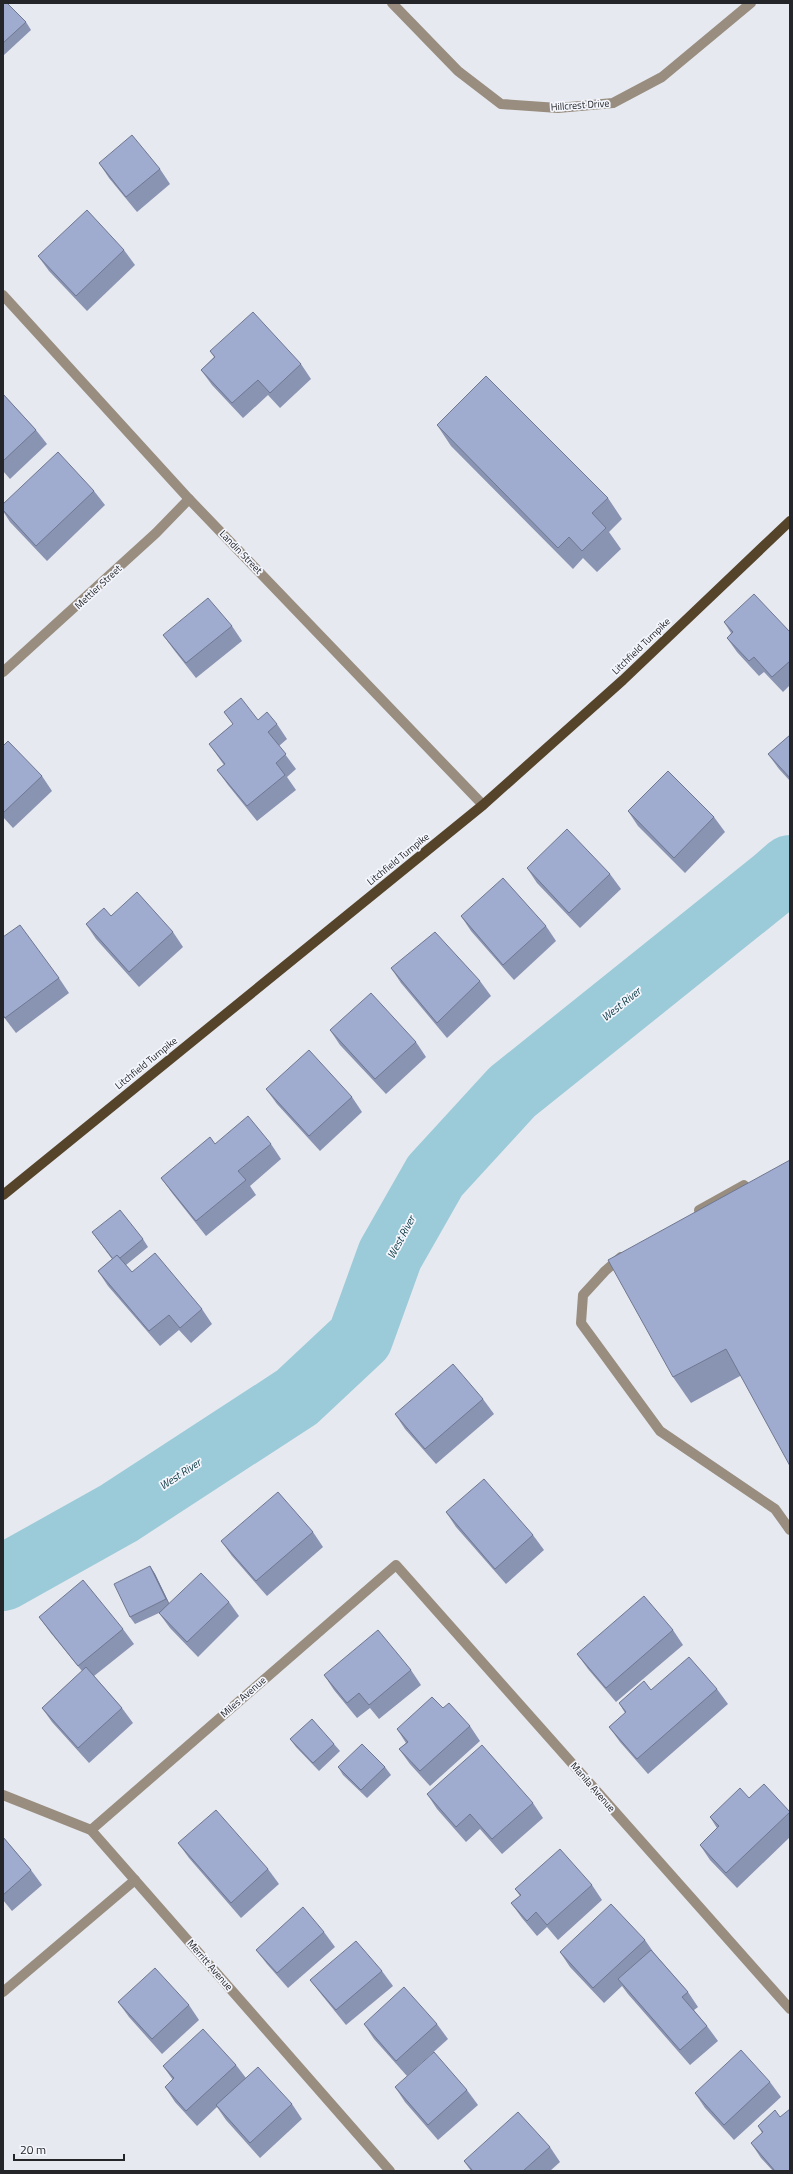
<svg xmlns="http://www.w3.org/2000/svg" width="793" height="2174" font-family="'Titillium Web',sans-serif">
<style>
.lines{fill:none;stroke-linecap:round;stroke-linejoin:round}
.river{stroke:#9bcbd8;stroke-width:66}
.minor{stroke:#988d7f;stroke-width:10}
.major{stroke:#55442a;stroke-width:10}
.wall{fill:#8993b2}
.shaded-wall{fill:#6f7891}
.building{fill:#9fabcf;stroke:#6f7891}
.labels{text-anchor:middle;dominant-baseline:central;stroke-width:3.5;stroke-linejoin:round;paint-order:stroke}
.street-label{font-size:10px;fill:#242528;stroke:#f4f6fd}
.water-label{font-size:11px;font-style:italic;fill:#0a3842;stroke:#f4f6fd}
</style>
<rect width="100%" height="100%" fill="#e7e9f0"/>
<g class="lines">
<!-- river -->
<path class="river" d="M3,1578L119,1513L297,1397L360,1338L390,1255L435,1176L512,1092L774,882L790,868"/>
<!-- minor -->
<g class="minor">
<path d="M392,3L458,71L501,104L558,108L613,103L662,77L751,3"/>
<path d="M3,295L189,499L483,805"/>
<path d="M3,672L156,533L189,499"/>
<path d="M699,1210L744,1185"/>
<path d="M621,1257L605,1271L583,1295L581,1323L660,1431L775,1509L790,1530"/>
<path d="M3,1795L91,1830L390,2171"/>
<path d="M91,1830L396,1565L790,2009"/>
<path d="M3,1992L135,1880"/>
</g>
<!-- major -->
<path class="major" d="M3,1195L483,805L623,680L790,521"/>
</g>
<!-- wall -->
<g class="wall">
<path d="M3,3L26,22L31,30L4,55H3Z"/>
<path d="M99,163L160,169L170,184L137,212L109,178Z"/>
<path d="M124,250L135,265L87,311L49,271L38,256Z"/>
<path d="M210,351L301,364L311,379L280,408L268,395L243,418L212,385L201,370L214,357Z"/>
<path d="M3,394L36,430L47,444L10,479L3,471Z"/>
<path d="M437,425L608,498L622,519L609,532L621,549L597,572L583,558L573,569L451,446Z"/>
<path d="M94,491L105,505L47,561L10,522L3,511V504Z"/>
<path d="M724,622L790,632V685L783,692L764,672L759,676L737,652L727,638L731,633Z"/>
<path d="M232,626L242,641L196,678L174,650L163,635Z"/>
<path d="M224,712L277,724L287,739L279,746L296,769L287,777L296,790L257,821L228,785L217,770L224,765L209,744L233,724Z"/>
<path d="M790,735V781L779,769L768,754Z"/>
<path d="M3,746L42,776L52,791L13,828L3,817Z"/>
<path d="M628,811L714,817L725,832L685,873L638,826Z"/>
<path d="M527,868L610,874L621,889L580,928L537,883Z"/>
<path d="M111,916L173,932L183,947L139,987L96,939L86,924Z"/>
<path d="M461,916L546,926L556,941L514,980L471,931Z"/>
<path d="M3,937L59,978L69,993L16,1033L3,1016Z"/>
<path d="M391,968L480,981L491,996L447,1038L401,983Z"/>
<path d="M330,1030L416,1042L426,1057L386,1094L340,1045Z"/>
<path d="M266,1089L352,1097L362,1112L320,1151L277,1104Z"/>
<path d="M215,1144H271L281,1159L250,1186L256,1195L206,1236L172,1193L161,1178Z"/>
<path d="M790,1160L740,1376L691,1403L673,1377Z"/>
<path d="M92,1232L143,1239L148,1247L126,1265L132,1272L202,1309L212,1324L191,1343L179,1330L160,1346L108,1286L98,1271L112,1259Z"/>
<path d="M483,1399L494,1414L436,1464L405,1429L395,1414Z"/>
<path d="M446,1512L533,1535L544,1550L506,1584L456,1527Z"/>
<path d="M313,1532L323,1547L267,1596L232,1556L221,1541Z"/>
<path d="M150,1566L155,1574L169,1603L229,1602L239,1616L198,1657L170,1628L159,1613L135,1624L130,1617Z"/>
<path d="M39,1617L123,1629L134,1644L94,1676L122,1708L133,1723L89,1763L52,1722L42,1708L82,1671L50,1632Z"/>
<path d="M673,1630L683,1645L616,1702L588,1669L577,1654Z"/>
<path d="M411,1670L421,1685L379,1719L370,1708L357,1718L334,1690L324,1675Z"/>
<path d="M717,1689L728,1704L648,1774L620,1742L609,1727L625,1713L619,1703L651,1690Z"/>
<path d="M443,1708L470,1726L480,1741L430,1786L410,1764L399,1749L406,1743L397,1729Z"/>
<path d="M290,1739L334,1744L340,1751L319,1771L296,1747Z"/>
<path d="M338,1767H385L391,1775L367,1798L343,1775Z"/>
<path d="M427,1794L533,1803L543,1818L502,1854L480,1829L466,1842L437,1809Z"/>
<path d="M749,1798L790,1812V1837L737,1888L710,1860L700,1845L717,1828L710,1817Z"/>
<path d="M3,1837L31,1870L42,1885L12,1911L3,1900Z"/>
<path d="M178,1843L268,1869L279,1884L241,1918L189,1858Z"/>
<path d="M592,1885L602,1900L558,1940L547,1927L537,1936L522,1918L511,1903L520,1896L515,1889Z"/>
<path d="M324,1932L335,1947L288,1988L267,1964L256,1950Z"/>
<path d="M645,1940L654,1953L688,1992L698,2007L694,2010L707,2026L718,2041L690,2065L628,1994L622,1986L604,2003L570,1967L560,1952Z"/>
<path d="M382,1971L393,1986L346,2025L321,1994L310,1980Z"/>
<path d="M118,2002L189,2005L199,2020L162,2054L129,2017Z"/>
<path d="M364,2024H437L448,2039L407,2076L374,2039Z"/>
<path d="M236,2065L246,2078L292,2104L302,2119L260,2158L226,2120L217,2107L197,2126L175,2102L165,2087L173,2080L163,2066Z"/>
<path d="M770,2082L781,2097L734,2140L705,2108L695,2093Z"/>
<path d="M395,2087L467,2090L478,2105L438,2140L405,2102Z"/>
<path d="M775,2110L790,2171H773L761,2158L751,2143L762,2133L758,2126Z"/>
<path d="M550,2147L560,2162L550,2171H471L464,2161Z"/>
</g>
<!-- shaded-wall -->
<path class="shaded-wall" d="M150,1566L155,1574L171,1607L166,1599Z"/>
<!-- building -->
<g class="building">
<path d="M3,3H7L26,22L3,43Z"/>
<path d="M132,135L160,169L126,197L99,163Z"/>
<path d="M87,210L124,250L76,296L38,256Z"/>
<path d="M253,312L301,364L270,393L258,380L232,403L201,370L215,357L210,351Z"/>
<path d="M486,376L608,498L592,513L606,528L582,551L569,537L558,548L437,425Z"/>
<path d="M3,394L36,430L3,461Z"/>
<path d="M58,452L94,491L36,546L3,510V504Z"/>
<path d="M754,594L790,632V661L772,677L754,657L749,661L727,638L733,632L724,622Z"/>
<path d="M208,598L232,626L186,663L163,635Z"/>
<path d="M241,698L258,720L267,712L277,724L268,732L286,754L276,763L285,775L247,806L217,770L225,764L209,744L233,724L224,712Z"/>
<path d="M790,735V778L768,754Z"/>
<path d="M8,741L42,776L3,813V746Z"/>
<path d="M668,771L714,817L674,858L628,811Z"/>
<path d="M567,829L610,874L569,913L527,868Z"/>
<path d="M503,878L546,926L503,965L461,916Z"/>
<path d="M137,892L173,932L129,972L86,924L104,908L111,916Z"/>
<path d="M20,925L59,978L5,1018L3,1015V937Z"/>
<path d="M435,932L480,981L437,1023L391,968Z"/>
<path d="M371,993L416,1042L375,1079L330,1030Z"/>
<path d="M309,1050L352,1097L309,1136L266,1089Z"/>
<path d="M248,1116L271,1144L238,1171L246,1180L196,1221L161,1178L210,1137L215,1144Z"/>
<path d="M790,1160V1466L726,1349L673,1377L608,1260Z"/>
<path d="M120,1210L143,1239L120,1258L117,1255L113,1259L92,1232Z"/>
<path d="M155,1253L202,1309L180,1328L169,1315L149,1331L98,1271L117,1255L132,1272Z"/>
<path d="M453,1364L483,1399L425,1449L395,1414Z"/>
<path d="M484,1479L533,1535L495,1569L446,1512Z"/>
<path d="M278,1492L313,1532L256,1581L221,1541Z"/>
<path d="M150,1566L166,1599L130,1617L114,1584Z"/>
<path d="M201,1573L229,1602L187,1642L159,1613Z"/>
<path d="M83,1580L123,1629L78,1666L39,1617Z"/>
<path d="M644,1596L673,1630L606,1688L577,1654Z"/>
<path d="M378,1630L411,1670L369,1705L359,1693L347,1703L324,1675Z"/>
<path d="M689,1657L717,1689L637,1759L609,1727L626,1712L619,1703L644,1681L651,1690Z"/>
<path d="M86,1667L122,1708L78,1748L42,1708Z"/>
<path d="M432,1697L443,1708L449,1703L470,1726L420,1771L399,1749L408,1742L397,1729Z"/>
<path d="M312,1719L334,1744L313,1763L290,1739Z"/>
<path d="M362,1744L385,1767L361,1790L338,1767Z"/>
<path d="M482,1745L533,1803L492,1839L470,1814L456,1827L427,1794Z"/>
<path d="M764,1784L790,1812L726,1873L700,1845L719,1826L710,1817L740,1788L749,1798Z"/>
<path d="M216,1810L268,1869L231,1903L178,1843Z"/>
<path d="M3,1837L31,1870L3,1895Z"/>
<path d="M560,1849L592,1885L547,1925L536,1912L527,1921L511,1903L521,1895L515,1889Z"/>
<path d="M611,1904L645,1940L593,1988L560,1952Z"/>
<path d="M303,1907L324,1932L277,1973L256,1950Z"/>
<path d="M356,1941L382,1971L336,2010L310,1980Z"/>
<path d="M651,1950L688,1992L682,1997L707,2026L680,2050L618,1979Z"/>
<path d="M155,1968L189,2005L152,2039L118,2002Z"/>
<path d="M404,1987L437,2024L396,2061L364,2024Z"/>
<path d="M203,2029L236,2065L186,2111L165,2087L174,2078L163,2066Z"/>
<path d="M741,2050L770,2082L724,2125L695,2093Z"/>
<path d="M434,2052L467,2090L428,2125L395,2087Z"/>
<path d="M258,2067L292,2104L250,2143L216,2105Z"/>
<path d="M790,2109V2171H775L751,2143L763,2132L758,2126L775,2110L780,2117Z"/>
<path d="M518,2112L550,2147L523,2171H473L464,2161Z"/>
</g>
<g class="labels">
<!-- street labels -->
<g class="street-label">
<text transform="translate(580 105) rotate(-4)">Hillcrest Drive</text>
<text transform="translate(241 552) rotate(46)">Landin Street</text>
<text transform="translate(98 587) rotate(-43)">Mettler Street</text>
<text transform="translate(641 646) rotate(-44)">Litchfield Turnpike</text>
<text transform="translate(398 859) rotate(-39)">Litchfield Turnpike</text>
<text transform="translate(146 1063) rotate(-39)">Litchfield Turnpike</text>
<text transform="translate(243 1697) rotate(-41)">Miles Avenue</text>
<text transform="translate(593 1787) rotate(49)">Manila Avenue</text>
<text transform="translate(210 1965) rotate(49)">Merritt Avenue</text>
</g>
<!-- water labels -->
<g class="water-label">
<text transform="translate(621 1004) rotate(-39)">West River</text>
<text transform="translate(401 1237) rotate(-62)">West River</text>
<text transform="translate(180 1474) rotate(-33)">West River</text>
</g>
</g>
<!-- border -->
<rect width="793" height="2174" fill="none" stroke="#242528" stroke-width="8"/>
<!-- scale -->
<path d="M14 2154v6h110v-6" fill="none" stroke="#242528" stroke-width="2"/>
<text x="20" y="2154" font-size="12" fill="#242528" stroke="#f4f6fd" stroke-width="3" paint-order="stroke">20 m</text>
</svg>
